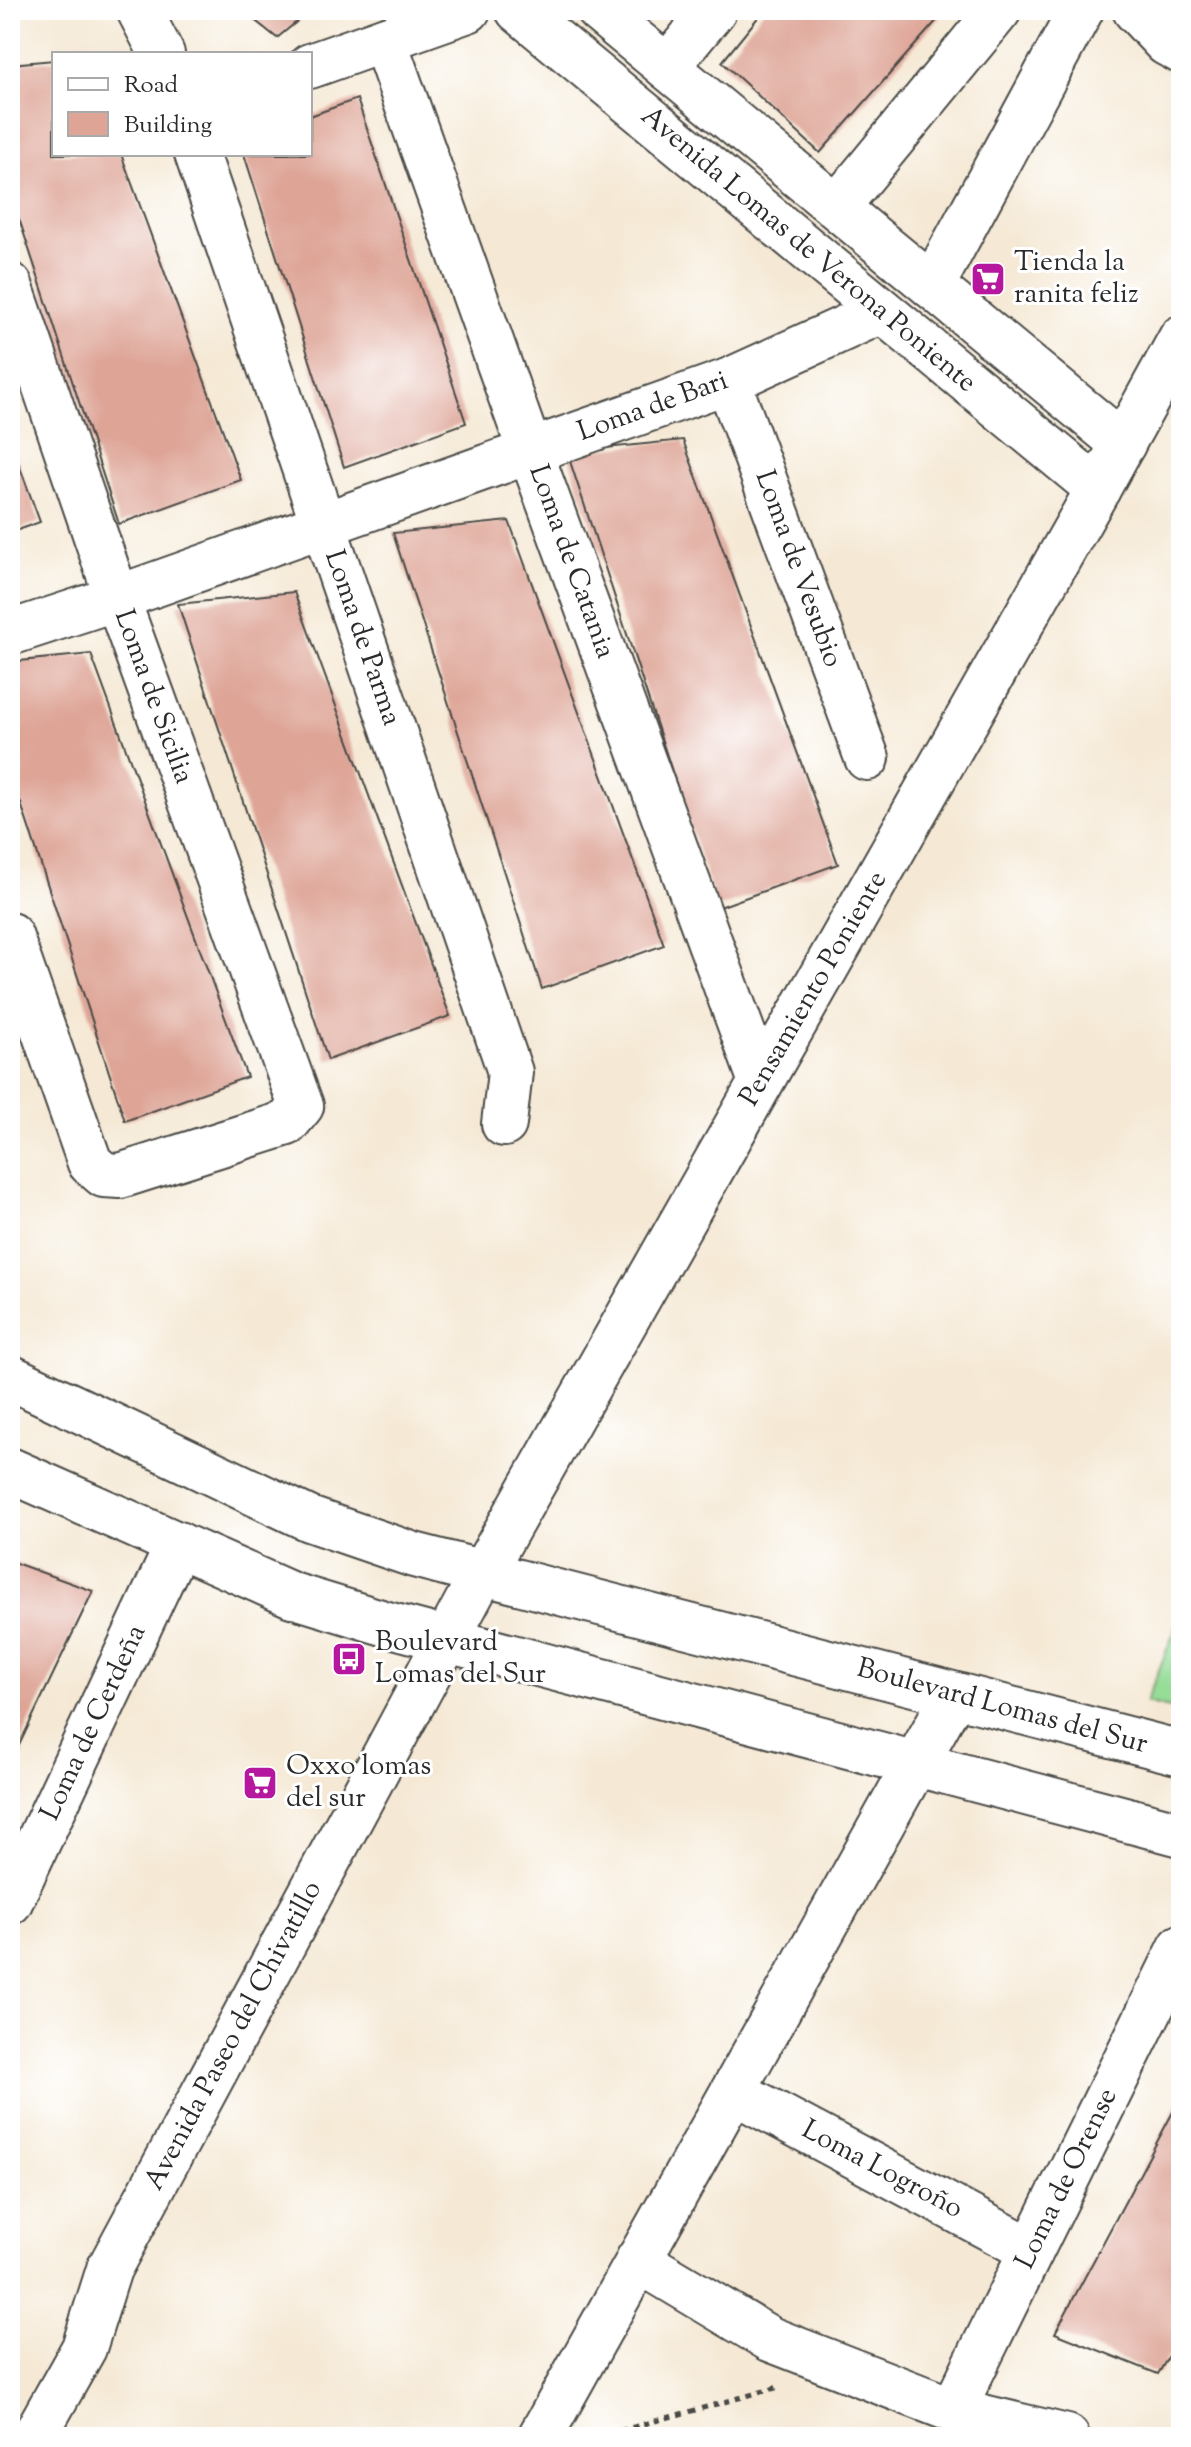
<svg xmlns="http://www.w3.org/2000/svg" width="1191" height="2447" font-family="'Sorts Mill Goudy',serif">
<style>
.green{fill:#96dd98;stroke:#608462;stroke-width:2}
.building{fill:#dea597}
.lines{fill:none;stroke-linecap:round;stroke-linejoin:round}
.street-casing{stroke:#494844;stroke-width:48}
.secondary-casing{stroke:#494844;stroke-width:48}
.path{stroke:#494844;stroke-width:5;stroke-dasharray:6 6;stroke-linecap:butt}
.street{stroke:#fff;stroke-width:44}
.secondary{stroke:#fff;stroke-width:44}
.labels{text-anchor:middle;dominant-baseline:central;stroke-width:6;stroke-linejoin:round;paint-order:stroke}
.street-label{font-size:28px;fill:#2b2b2b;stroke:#fff}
.poi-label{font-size:28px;fill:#2b2b2b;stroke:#fff;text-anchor:start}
</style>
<rect width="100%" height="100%" fill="#fff"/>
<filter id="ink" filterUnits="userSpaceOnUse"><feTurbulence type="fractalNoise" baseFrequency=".0125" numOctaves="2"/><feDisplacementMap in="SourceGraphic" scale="16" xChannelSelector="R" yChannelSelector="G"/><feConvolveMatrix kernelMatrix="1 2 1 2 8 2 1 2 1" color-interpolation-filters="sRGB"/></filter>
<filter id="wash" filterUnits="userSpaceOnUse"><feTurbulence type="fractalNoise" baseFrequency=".006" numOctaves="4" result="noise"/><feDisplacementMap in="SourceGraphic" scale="32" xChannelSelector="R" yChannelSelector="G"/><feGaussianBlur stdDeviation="1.8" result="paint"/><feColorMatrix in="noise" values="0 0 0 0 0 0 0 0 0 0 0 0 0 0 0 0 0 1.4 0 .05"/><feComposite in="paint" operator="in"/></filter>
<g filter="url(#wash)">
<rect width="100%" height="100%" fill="#f5e9d5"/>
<!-- green -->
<path class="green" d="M1181,1615V1711L1146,1702Z"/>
<g id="blocks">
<!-- building -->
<g class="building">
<path d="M242,10H311L277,38Z"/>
<path d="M764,10H946L820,153L722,62Z"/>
<path d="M54,60V154H121L241,480L119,524L10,191V64Z"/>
<path d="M357,99L466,423L344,467L244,154H310V116Z"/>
<path d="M10,440L40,522L10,533Z"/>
<path d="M683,440L838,864L717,908L567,452Z"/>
<path d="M509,521L664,945L542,989L393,533Z"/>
<path d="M294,592L450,1016L328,1060L178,604Z"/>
<path d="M91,654L247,1077L125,1121L10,770V662Z"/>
<path d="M10,1561L93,1591L10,1764Z"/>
<path d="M1181,2097V2336L1158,2374L1055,2333Z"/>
</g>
</g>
</g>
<g filter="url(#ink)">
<use href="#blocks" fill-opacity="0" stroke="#494844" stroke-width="2"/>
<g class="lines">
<!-- street casing -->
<g class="street-casing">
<g id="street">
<path d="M139,10L162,54"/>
<path d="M1135,10L1166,43L1181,51"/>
<path d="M384,40L530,451L761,1082"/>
<path d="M310,66L468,10"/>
<path d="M667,67L714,10"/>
<path d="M197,154L510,1072L504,1124"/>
<path d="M837,207L999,10"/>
<path d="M10,285L117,598L301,1106L287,1123L120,1176L104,1175L90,1163L10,935"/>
<path d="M932,286L1081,10"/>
<path d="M728,381L867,758"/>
<path d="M10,633L117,598L728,381L882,311"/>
<path d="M10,1902L178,1544"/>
<path d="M733,2091L1031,2250"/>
<path d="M638,2260L770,2339L953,2410L1067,2437"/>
<path d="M953,2410L1181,1947"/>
</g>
</g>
<!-- secondary casing -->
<g class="secondary-casing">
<g id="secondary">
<path d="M518,10L1098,489"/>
<path d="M598,10L1123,444"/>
<path d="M10,1377L309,1519L414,1555L1181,1753"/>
<path d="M10,1470L292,1595L387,1624L1181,1834"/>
<path d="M34,2437L84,2348L109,2269L483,1572L1098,489L1181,338"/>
<path d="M540,2437L954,1695"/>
</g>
</g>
<!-- path -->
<path class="path" d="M597,2437L779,2387"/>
<!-- street -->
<use href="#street" class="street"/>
<!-- secondary -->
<use href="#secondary" class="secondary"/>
</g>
</g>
<!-- icons -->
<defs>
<g id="supermarket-square" transform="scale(1.8)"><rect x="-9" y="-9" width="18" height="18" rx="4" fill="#b5179e" stroke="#fff"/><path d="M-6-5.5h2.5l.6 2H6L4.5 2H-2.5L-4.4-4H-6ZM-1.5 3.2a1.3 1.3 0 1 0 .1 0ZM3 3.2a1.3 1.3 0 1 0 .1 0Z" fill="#fff"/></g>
<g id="bus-square" transform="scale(1.8)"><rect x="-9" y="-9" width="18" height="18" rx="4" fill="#b5179e" stroke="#fff"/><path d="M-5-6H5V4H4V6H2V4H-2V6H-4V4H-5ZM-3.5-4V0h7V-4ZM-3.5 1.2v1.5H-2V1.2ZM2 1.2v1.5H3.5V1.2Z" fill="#fff"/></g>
</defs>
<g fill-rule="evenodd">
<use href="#supermarket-square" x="988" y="279"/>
<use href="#bus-square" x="349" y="1659"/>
<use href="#supermarket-square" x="260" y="1783"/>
</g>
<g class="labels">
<!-- street labels -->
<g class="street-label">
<text transform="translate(808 250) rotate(40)">Avenida Lomas de Verona Poniente</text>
<text transform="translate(653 407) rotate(-20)">Loma de Bari</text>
<text transform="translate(571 562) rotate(70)">Loma de Catania</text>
<text transform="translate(798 569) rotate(70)">Loma de Vesubio</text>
<text transform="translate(362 638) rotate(71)">Loma de Parma</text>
<text transform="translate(153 697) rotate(70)">Loma de Sicilia</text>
<text transform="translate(814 989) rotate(-60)">Pensamiento Poniente</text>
<text transform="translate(1002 1707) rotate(15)">Boulevard Lomas del Sur</text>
<text transform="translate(94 1723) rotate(-65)">Loma de Cerdeña</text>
<text transform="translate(234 2036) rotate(-62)">Avenida Paseo del Chivatillo</text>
<text transform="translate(882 2170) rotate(28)">Loma Logroño</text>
<text transform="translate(1067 2179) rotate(-64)">Loma de Orense</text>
</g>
<!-- poi labels -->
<g class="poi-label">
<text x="1014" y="263">Tienda la<tspan x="1014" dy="32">ranita feliz</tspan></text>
<text x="375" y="1643">Boulevard<tspan x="375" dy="32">Lomas del Sur</tspan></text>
<text x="286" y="1767">Oxxo lomas<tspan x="286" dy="32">del sur</tspan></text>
</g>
</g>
<!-- margin -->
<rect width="1191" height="2447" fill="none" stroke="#fff" stroke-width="40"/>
<!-- legend -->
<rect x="52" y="52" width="260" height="104" fill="#ffffff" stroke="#aaaaaa" stroke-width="2"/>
<rect x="68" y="78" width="40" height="12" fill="#ffffff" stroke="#aaaaaa" stroke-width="2"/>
<text x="124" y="92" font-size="24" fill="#2b2b2b">Road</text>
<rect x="68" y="112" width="40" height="24" fill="#dea597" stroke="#aaaaaa" stroke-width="2"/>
<text x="124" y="132" font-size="24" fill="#2b2b2b">Building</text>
</svg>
